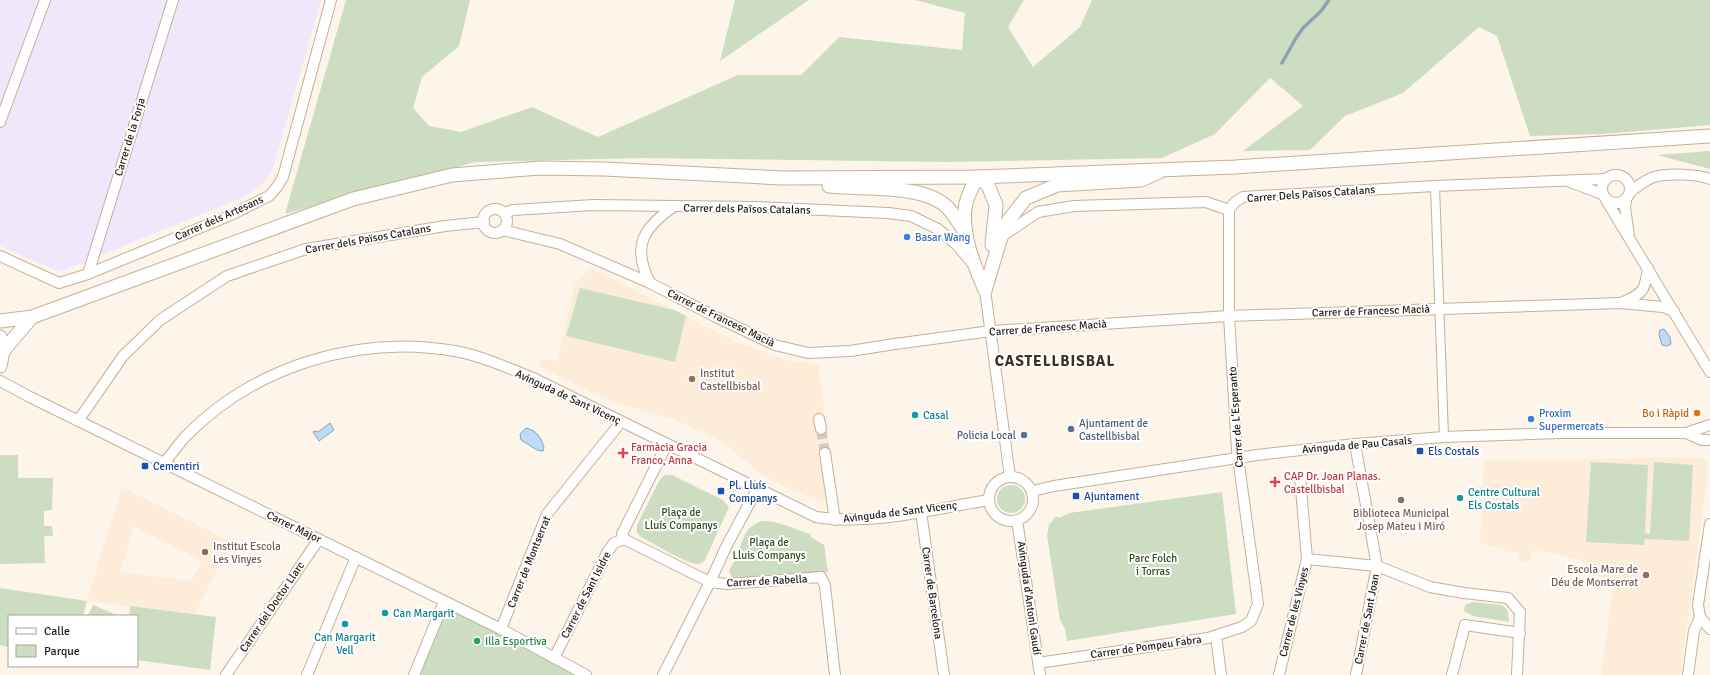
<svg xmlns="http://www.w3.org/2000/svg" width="1710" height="675" font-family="Signika,sans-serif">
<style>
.industrial{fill:#f0e7fc}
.built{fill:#fcecd8;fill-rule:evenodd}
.green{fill:#cdddc1}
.water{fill:#bedbf5;stroke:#90a2b1}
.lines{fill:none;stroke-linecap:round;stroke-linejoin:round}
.stream{stroke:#90a2b1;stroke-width:3.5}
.minor-tunnel{stroke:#d2c9bf;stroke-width:10;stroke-dasharray:10 5;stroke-linecap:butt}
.pedestrian-casing{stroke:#c4b097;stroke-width:10}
.minor-casing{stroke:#c4b097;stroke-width:12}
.tertiary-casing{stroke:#c4b097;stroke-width:15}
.pedestrian{stroke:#fff;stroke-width:8}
.minor{stroke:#fff;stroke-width:10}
.tertiary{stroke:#fff;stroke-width:13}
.shop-dot{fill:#3f7fe0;stroke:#fff;stroke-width:1.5}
.education-dot{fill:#8d6e63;stroke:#fff;stroke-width:1.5}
.food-dot{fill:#e8710a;stroke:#fff;stroke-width:1.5}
.culture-dot{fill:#0f9aa8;stroke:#fff;stroke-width:1.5}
.service-dot{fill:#5c6f8a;stroke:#fff;stroke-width:1.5}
.transit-dot{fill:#1a4fb4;stroke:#fff;stroke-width:1.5}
.health-dot{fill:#e0444e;stroke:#fff;stroke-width:1.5}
.leisure-dot{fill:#2e9e5b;stroke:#fff;stroke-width:1.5}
.labels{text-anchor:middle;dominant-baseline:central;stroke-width:4;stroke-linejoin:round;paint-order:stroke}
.street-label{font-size:11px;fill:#241c13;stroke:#fff}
.shop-label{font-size:11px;fill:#366cbe;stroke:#fff;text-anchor:start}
.education-label{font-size:11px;fill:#785e54;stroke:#fff;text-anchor:start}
.food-label{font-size:11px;fill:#c56008;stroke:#fff;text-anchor:end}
.culture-label{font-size:11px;fill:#0d838f;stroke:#fff;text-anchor:start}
.service-label{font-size:11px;fill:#4e5e75;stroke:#fff;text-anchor:start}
.health-label{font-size:11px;fill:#be3a42;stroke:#fff;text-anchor:start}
.transit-label{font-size:11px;fill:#164399;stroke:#fff;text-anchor:start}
.park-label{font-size:11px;fill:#344c1c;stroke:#fff}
.leisure-label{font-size:11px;fill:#27864d;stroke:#fff;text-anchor:start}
.district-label{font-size:15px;font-weight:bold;letter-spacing:1px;fill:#402f1a;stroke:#fff}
</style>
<rect width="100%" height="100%" fill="#fdf4ea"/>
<!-- industrial -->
<path class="industrial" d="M0,0H321L273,168L264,182L248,195L60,272L0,246Z"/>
<!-- built -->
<g class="built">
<path d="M591,268L736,342L785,360L818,364L837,503H825L779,484L760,473L723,442L674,419L619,404L589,391L539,366L541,359L557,361L575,284Z"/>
<path d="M1698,457L1704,460L1709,465L1680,675H1601L1613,589L1580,559L1542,551H1531L1530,562L1518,561L1519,553L1506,551L1480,542L1484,461Z"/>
<path d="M122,487L231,542L195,614L87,601ZM134,526L202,561L191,581L120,572Z"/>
</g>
<!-- green -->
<g class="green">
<path d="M346,0H470L459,46L422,77L413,108L429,126L461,132L532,107L598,137L738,75H801L839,37L962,50L965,13L915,0H1024L1008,27L1033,67L1080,27L1092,0H1710V125L1604,134L1530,136L1497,36L1479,27L1403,93L1345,116L1310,150L1243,151L1303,106L1270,78L1215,134L1162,158L945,162L641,158L475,162L285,214Z"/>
<path d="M735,0H809L720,61Z"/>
<path d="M1710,151V169L1657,155Z"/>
<path d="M580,288L674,310L686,316L675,362L566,336Z"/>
<path d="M0,455H18V478H53L52,510L44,511V526H52L53,536H44L45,563L0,564Z"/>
<path d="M1591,462L1648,465L1645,533L1650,534L1654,462L1693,465L1689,541L1645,539L1644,545L1586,542Z"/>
<path d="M666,475H672L723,500L729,507L705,560C703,563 700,564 697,564C685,563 653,543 641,537L637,533V525L658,483L662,477Z"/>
<circle cx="1011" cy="499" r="14"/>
<path d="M1222,492L1236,614L1067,641L1065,629L1060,620L1047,535L1049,525L1056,516L1059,518L1069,513Z"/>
<path d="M762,521C780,521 794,529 810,534L811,537L824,545L828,572L732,578L729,570C732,565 735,561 737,555C744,539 743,528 762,521Z"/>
<path d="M0,588L87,601L83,616H9V647L0,645Z"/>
<path d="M444,602L586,675H417Z"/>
<path d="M1472,602L1502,605L1508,611L1509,622L1473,616L1464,611L1465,605Z"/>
<path d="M93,605L119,616H88Z"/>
<path d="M130,606L216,617L210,670L137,660V616H129Z"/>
</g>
<!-- water -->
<g class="water">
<path d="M1664,329L1670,337L1671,344L1667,346L1662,345L1659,335L1660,330Z"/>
<path d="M330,423L334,430L319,441L313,432L315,431L318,432Z"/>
<path d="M526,428C536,430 542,438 544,448L543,451L537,450L521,440L520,434Z"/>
</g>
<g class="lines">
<!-- stream -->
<path class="stream" d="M1282,63L1296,38L1303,28L1321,11L1329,0"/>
<!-- minor-tunnel -->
<path class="minor-tunnel" d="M821,429L825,453"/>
<!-- pedestrian casing -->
<g class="pedestrian-casing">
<path id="pedestrian" d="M1435,186L1444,437"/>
</g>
<!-- minor casing -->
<g class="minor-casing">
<g id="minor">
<path d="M0,122L45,0"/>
<circle cx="1616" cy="189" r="14"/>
<path d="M1570,182L1602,194"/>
<path d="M1630,192C1638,186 1645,180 1654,177C1668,173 1697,174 1710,179"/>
<path d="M1606,200L1710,372"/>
<path d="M1626,200L1625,207L1629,236"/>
<circle cx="495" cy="221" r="12"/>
<path d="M1229,210L1235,202L1243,197L1435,186L1605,179"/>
<path d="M504,213L513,210L593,205L756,207L888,213L911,216L938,229L957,245L972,263"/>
<path d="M502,230L560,244L650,283L714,316L775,345L808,353L850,351L895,344L991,331L1229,316L1620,303L1663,307L1674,311"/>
<path d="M1001,237L1038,212L1074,206L1206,202L1229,210"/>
<path d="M0,256L59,283L88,274L231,215L269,196L277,187L283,177L331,0"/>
<path d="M88,274L173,0"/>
<path d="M650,283C632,247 642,229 673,207"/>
<path d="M985,290L1010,477"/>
<path d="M1621,303C1643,294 1645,291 1648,268"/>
<path d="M0,381L30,397L501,629L586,675"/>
<path d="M819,419L821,429"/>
<path d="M78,421L123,356L160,320L227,276L306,249L445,226L484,222"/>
<path d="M1686,433L1702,440H1708"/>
<path d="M667,444L622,534L624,539L710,582L727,584L821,577L825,586L835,675"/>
<path d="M1355,444L1377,566L1356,675"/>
<path d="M825,453L835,520"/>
<path d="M164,463C171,455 178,445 185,437C254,366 359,334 455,351C482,356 508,368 533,378L816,517C873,526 932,509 989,500"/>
<circle cx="1011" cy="499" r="22"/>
<path d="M1032,493L1037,490L1054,486L1257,455L1355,444L1444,437L1558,433H1686L1710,425"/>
<path d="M921,512L944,675"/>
<path d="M1017,520L1040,675"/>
<path d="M1710,524L1698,605L1700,617L1710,629"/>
<path d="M1307,559L1377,566L1430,587L1464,593L1508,598L1520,612L1517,675"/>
<path d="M501,629L547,514L621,422"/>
<path d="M1216,636L1221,675"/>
<path d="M554,658L608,551L614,543L624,539"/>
<path d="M1038,663L1208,638L1242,627L1251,621L1258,604L1237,450L1229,316V210"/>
<path d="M226,675L319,539"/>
<path d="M307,675L356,557"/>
<path d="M414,675L444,602"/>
<path d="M663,675L710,582L727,545L757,489"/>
<path d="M1279,675L1307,559L1300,477"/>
<path d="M1452,675L1465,625L1520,633"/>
<path d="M1688,675L1694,631L1700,617"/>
</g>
</g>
<!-- tertiary casing -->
<g class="tertiary-casing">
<g id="tertiary">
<path d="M977,177L988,185L996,205L992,245"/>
<path d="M977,177C972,187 966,198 965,209C962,237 974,265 985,290"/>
<path d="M829,186C862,190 924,183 948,208C955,216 960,225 966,233"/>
<path d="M985,290L1001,237L1008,221L1026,198L1057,185L1141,180L1159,172"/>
<path d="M0,321L32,317L353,199L452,175L540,168L604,169L782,178L977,177L1235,167L1710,136"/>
<path d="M0,337L3,351L0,366"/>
<path d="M3,351L32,317"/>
</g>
</g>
<!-- pedestrian -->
<use href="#pedestrian" class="pedestrian"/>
<!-- minor -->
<use href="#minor" class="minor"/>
<!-- tertiary -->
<use href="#tertiary" class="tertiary"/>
</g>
<!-- markers -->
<g class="shop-dot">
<circle cx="907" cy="237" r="4"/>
<circle cx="1531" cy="419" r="4"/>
</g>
<g class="education-dot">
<circle cx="692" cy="379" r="4"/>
<circle cx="1401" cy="500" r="4"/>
<circle cx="205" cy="552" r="4"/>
<circle cx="1646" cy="575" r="4"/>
</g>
<circle class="food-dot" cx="1697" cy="413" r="4"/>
<g class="culture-dot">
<circle cx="915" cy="415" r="4"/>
<circle cx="1460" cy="498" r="4"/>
<circle cx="385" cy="613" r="4"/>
<circle cx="345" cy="624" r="4"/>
</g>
<g class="service-dot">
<circle cx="1071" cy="429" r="4"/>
<circle cx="1024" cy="435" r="4"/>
</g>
<g class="transit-dot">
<rect x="1416" y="447" width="8" height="8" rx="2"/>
<rect x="141" y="462" width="8" height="8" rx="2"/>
<rect x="717" y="487" width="8" height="8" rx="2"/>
<rect x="1072" y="492" width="8" height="8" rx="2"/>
</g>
<g class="health-dot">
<path d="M621 447h4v4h4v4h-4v4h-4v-4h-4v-4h4z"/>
<path d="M1273 476h4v4h4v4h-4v4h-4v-4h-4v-4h4z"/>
</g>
<circle class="leisure-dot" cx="477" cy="641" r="4"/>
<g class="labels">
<!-- street labels -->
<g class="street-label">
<text transform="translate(130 137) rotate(-73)">Carrer de la Forja</text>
<text transform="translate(1311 194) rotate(-4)">Carrer Dels Països Catalans</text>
<text transform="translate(747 209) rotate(1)">Carrer dels Països Catalans</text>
<text transform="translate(219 218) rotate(-24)">Carrer dels Artesans</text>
<text transform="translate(368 239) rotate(-10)">Carrer dels Països Catalans</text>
<text transform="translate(1371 311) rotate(-2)">Carrer de Francesc Macià</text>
<text transform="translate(721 318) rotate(26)">Carrer de Francesc Macià</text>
<text transform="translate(1048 328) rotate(-4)">Carrer de Francesc Macià</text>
<text transform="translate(568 397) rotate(25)">Avinguda de Sant Vicenç</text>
<text transform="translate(1236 417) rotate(-94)">Carrer de L'Esperanto</text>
<text transform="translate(1357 445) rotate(-5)">Avinguda de Pau Casals</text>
<text transform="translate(900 512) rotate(-7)">Avinguda de Sant Vicenç</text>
<text transform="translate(294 527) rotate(26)">Carrer Major</text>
<text transform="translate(529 562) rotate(-68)">Carrer de Montserrat</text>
<text transform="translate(767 581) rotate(-3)">Carrer de Rabella</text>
<text transform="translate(932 593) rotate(82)">Carrer de Barcelona</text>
<text transform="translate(586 595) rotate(-63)">Carrer de Sant Isidre</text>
<text transform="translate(1029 598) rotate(82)">Avinguda d'Antoni Gaudí</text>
<text transform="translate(272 607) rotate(-56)">Carrer del Doctor Llarc</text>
<text transform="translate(1294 612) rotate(-76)">Carrer de les Vinyes</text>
<text transform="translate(1367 619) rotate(-79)">Carrer de Sant Joan</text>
<text transform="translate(1146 647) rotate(-8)">Carrer de Pompeu Fabra</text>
</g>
<!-- shop labels -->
<g class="shop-label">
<text x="915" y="237">Basar Wang</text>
<text x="1539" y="413">Proxim<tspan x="1539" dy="13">Supermercats</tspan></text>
</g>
<!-- education labels -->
<g class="education-label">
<text x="700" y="373">Institut<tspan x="700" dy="13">Castellbisbal</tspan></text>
<text x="1401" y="513" text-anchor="middle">Biblioteca Municipal<tspan x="1401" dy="13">Josep Mateu i Miró</tspan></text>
<text x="213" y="546">Institut Escola<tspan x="213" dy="13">Les Vinyes</tspan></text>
<text x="1638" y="569" text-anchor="end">Escola Mare de<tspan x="1638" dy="13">Déu de Montserrat</tspan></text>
</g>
<!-- food labels -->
<g class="food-label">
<text x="1689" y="413">Bo i Ràpid</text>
</g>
<!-- culture labels -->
<g class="culture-label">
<text x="923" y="415">Casal</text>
<text x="1468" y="492">Centre Cultural<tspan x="1468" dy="13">Els Costals</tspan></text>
<text x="393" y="613">Can Margarit</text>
<text x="345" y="637" text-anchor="middle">Can Margarit<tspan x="345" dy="13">Vell</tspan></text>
</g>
<!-- service labels -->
<g class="service-label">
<text x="1079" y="423">Ajuntament de<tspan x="1079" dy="13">Castellbisbal</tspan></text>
<text x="1016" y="435" text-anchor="end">Policia Local</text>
</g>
<!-- health labels -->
<g class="health-label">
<text x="631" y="447">Farmàcia Gracia<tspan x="631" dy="13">Franco, Anna</tspan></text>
<text x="1284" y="476">CAP Dr. Joan Planas.<tspan x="1284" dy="13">Castellbisbal</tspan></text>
</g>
<!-- transit labels -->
<g class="transit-label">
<text x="1428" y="451">Els Costals</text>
<text x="153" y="466">Cementiri</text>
<text x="729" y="485">Pl. Lluís<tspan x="729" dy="13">Companys</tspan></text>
<text x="1084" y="496">Ajuntament</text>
</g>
<!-- park labels -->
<g class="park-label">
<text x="681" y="512">Plaça de<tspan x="681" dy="13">Lluís Companys</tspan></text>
<text x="769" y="542">Plaça de<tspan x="769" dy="13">Lluis Companys</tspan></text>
<text x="1153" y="558">Parc Folch<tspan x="1153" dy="13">i Torras</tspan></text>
</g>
<!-- leisure labels -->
<g class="leisure-label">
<text x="485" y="641">Illa Esportiva</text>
</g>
<!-- district labels -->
<g class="district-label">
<text x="1055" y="361">CASTELLBISBAL</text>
</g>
</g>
<!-- legend -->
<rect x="8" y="615" width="130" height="52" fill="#ffffff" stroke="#a7a4a1"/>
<rect x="16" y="628" width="20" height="6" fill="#ffffff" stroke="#a7a4a1"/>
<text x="44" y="635" font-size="12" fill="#241c13">Calle</text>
<rect x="16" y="645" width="20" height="12" fill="#cdddc1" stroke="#a7a4a1"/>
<text x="44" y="655" font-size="12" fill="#241c13">Parque</text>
</svg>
